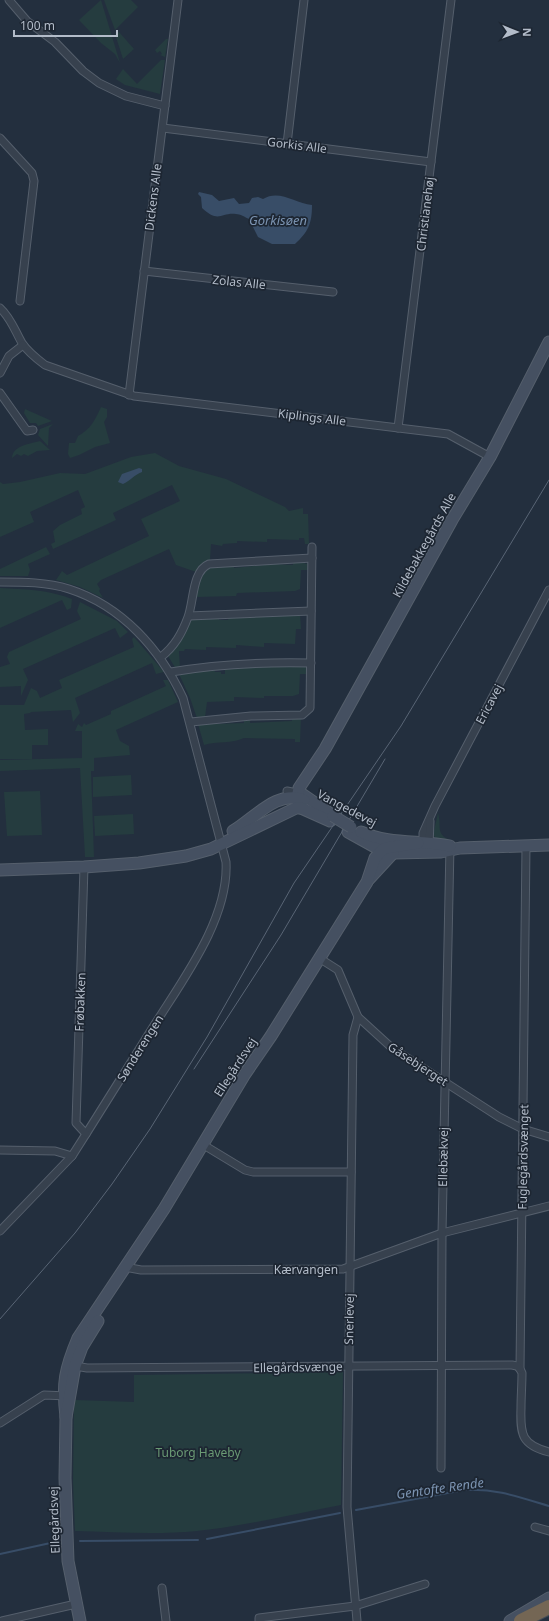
<svg xmlns="http://www.w3.org/2000/svg" width="549" height="1621" font-family="'Noto Sans',sans-serif">
<style>
.green{fill:#253c3f}
.water{fill:#384d67}
.lines{fill:none;stroke-linecap:round;stroke-linejoin:round}
.stream{stroke:#384d67;stroke-width:2}
.street-casing{stroke:#555f6c;stroke-width:9}
.secondary-casing{stroke:#555f6c;stroke-width:13}
.highway-casing{stroke:#424c58;stroke-width:16}
.street{stroke:#37414e;stroke-width:7}
.secondary{stroke:#455061;stroke-width:11}
.highway{stroke:#746654;stroke-width:14}
.tram{stroke:#596575;stroke-width:1}
.secondary-bridge-casing{stroke:#555f6c;stroke-width:13;stroke-linecap:butt}
.secondary-bridge{stroke:#455061;stroke-width:11}
.labels{text-anchor:middle;dominant-baseline:central;stroke-width:3.5;stroke-linejoin:round;paint-order:stroke}
.street-label{font-size:12px;fill:#b3bcc9;stroke:#1d2632}
.park-label{font-size:12px;fill:#6a9a74;stroke:#1d2632}
.water-label{font-size:13px;font-style:italic;fill:#7b93b1;stroke:#1d2632}
</style>
<rect width="100%" height="100%" fill="#232f3e"/>
<!-- green -->
<g class="green">
<path d="M101,0L120,63L115,54L101,43L79,20Z"/>
<path d="M104,0H131L138,7L115,30Z"/>
<path d="M119,32L134,49L123,59L115,34Z"/>
<path d="M166,39H168L165,57L160,55L162,54L160,51L157,53L155,50Z"/>
<path d="M161,60H165L160,94L125,85L116,79L123,69L137,84Z"/>
<path d="M101,407L107,409V417L104,422L110,443L95,447L79,455L70,458L68,454L69,443H75L78,436C91,429 95,420 101,407Z"/>
<path d="M25,409L52,421L38,426L36,423H30L24,413Z"/>
<path d="M53,424L49,428L48,446L38,435L40,429Z"/>
<path d="M40,441L50,450L37,451L28,456L24,454L21,456L17,454L12,458C13,445 30,444 40,441Z"/>
<path d="M155,453L179,466L226,479L285,507L289,511L303,508V514H308L309,544H305L304,538H299V540L267,539V542L237,541V543L223,544L222,546L211,544L210,561C203,561 199,566 196,572L176,565L169,549L101,580L97,584L100,589L99,591L103,598L80,587L56,580L62,571L67,575L149,536L141,519L180,501L172,485L113,513L116,520L53,549L51,544L55,542L53,531L60,525L82,514L81,509L85,507L78,490L30,512L34,522L0,537V482L3,484L20,482L60,473L85,474L131,457Z"/>
<path d="M46,547L50,554L28,564L30,570L28,576H0V569Z"/>
<path d="M304,561L305,564L309,563V570H301L300,589L295,591L237,593L236,596L196,597L201,576L206,568L234,565V568L275,564L293,565V562Z"/>
<path d="M0,588C24,589 50,590 72,599L71,608L67,610L62,600L0,628Z"/>
<path d="M80,602L117,621L128,632L120,638L115,628L23,669L28,680L21,696V686L0,687V667L10,664L7,657L9,652L81,619L77,611Z"/>
<path d="M300,613L301,629H296L295,644L264,643V647L236,645V648L206,647V650L185,649L184,651H179L180,668L176,669L168,656L179,643L192,619L219,617V620H228L229,616Z"/>
<path d="M134,637L164,672L156,674L152,663L75,698L80,713L73,722L71,710L31,712L30,713L24,714L25,730L48,729V745H32V759H0V705H24L31,688L37,691L40,698L62,688L59,680L134,647L132,639Z"/>
<path d="M304,665L308,670V674H300L299,694L293,696H264V698L234,697V701L207,702L205,717L197,718L190,698L179,674L214,669L215,672H221V674H225V669Z"/>
<path d="M163,680H168L178,702L116,730L120,741L129,746L130,755L94,758V771H91L94,857H85L80,768L0,771V760L82,758V731H75L78,724L82,727L84,723L86,725L111,714V711L166,686Z"/>
<path d="M292,718H301L300,742H295V739L244,738C232,744 217,741 204,745L198,724L216,721V724L244,723V719H250V723L292,721Z"/>
<path d="M131,775L132,795L93,797V777Z"/>
<path d="M40,791L42,835L7,836L4,792Z"/>
<path d="M438,813C442,826 435,834 450,840H438L433,835Z"/>
<path d="M133,814L134,834L95,836L94,816Z"/>
<path d="M343,1372L341,1505C293,1514 245,1526 197,1531C157,1535 115,1532 75,1531L73,1483L74,1400L134,1402V1375Z"/>
</g>
<!-- water -->
<g class="water">
<path d="M199,192L212,195L219,201L234,198L239,204L249,203L252,198L258,197L263,199C279,189 295,203 312,205C312,224 308,232 295,244H272L258,237L249,219C245,217 240,214 236,214C221,212 219,224 202,208L201,197L198,194Z"/>
<path d="M139,468L142,469V472C134,475 130,481 123,484L118,482L122,474Z"/>
</g>
<g class="lines">
<!-- stream -->
<g class="stream">
<path d="M356,1510L464,1490C495,1488 519,1497 549,1506"/>
<path d="M207,1539L340,1513"/>
<path d="M80,1541L198,1540"/>
<path d="M0,1554L55,1542"/>
</g>
<!-- street casing -->
<g class="street-casing">
<g id="street">
<path d="M9,0L27,21L55,42L83,71L99,83L126,96L165,106"/>
<path d="M163,128L431,162"/>
<path d="M0,138L32,173L34,181L20,301"/>
<path d="M287,144L304,0"/>
<path d="M144,271L333,292"/>
<path d="M0,308C11,318 15,331 22,343C28,352 37,359 45,365L134,396L448,434L490,457"/>
<path d="M0,373L9,356L23,345"/>
<path d="M0,393L27,431L33,430"/>
<path d="M129,395L178,0"/>
<path d="M398,428L451,0"/>
<path d="M0,582C23,582 47,582 69,589C122,606 160,649 183,698L226,862C229,918 184,978 155,1024C132,1061 109,1097 86,1134L72,1156L0,1231"/>
<path d="M189,616L311,611"/>
<path d="M161,657C175,646 182,633 188,617C194,601 192,571 209,564L312,558"/>
<path d="M171,672C217,664 264,662 311,663"/>
<path d="M191,722L251,716L302,715L310,708L312,547"/>
<path d="M287,791L302,794"/>
<path d="M423,845V833L435,806L549,590"/>
<path d="M429,846L430,821"/>
<path d="M526,846L520,1369L522,1373C522,1385 521,1396 521,1408C520,1435 522,1445 549,1452"/>
<path d="M84,867L76,1123L86,1134"/>
<path d="M319,958L338,970L358,1017L392,1048L499,1117L523,1129L549,1137"/>
<path d="M202,1144L245,1170L253,1172H351"/>
<path d="M0,1150L55,1151L72,1156"/>
<path d="M125,1267L141,1270L343,1269L442,1233L549,1206"/>
<path d="M75,1366L87,1368L512,1365L517,1366L520,1369"/>
<path d="M0,1423L44,1395L68,1396"/>
<path d="M441,1468L442,1233L450,846"/>
<path d="M535,1527L549,1531"/>
<path d="M162,1588L166,1621"/>
<path d="M2,1621L76,1604"/>
<path d="M259,1621V1618L355,1606L425,1584"/>
<path d="M357,1621L347,1507L353,1035L358,1017"/>
</g>
</g>
<!-- secondary casing -->
<g class="secondary-casing">
<g id="secondary">
<path d="M302,794L331,814"/>
<path d="M301,808L297,798L299,788L325,749L452,520L490,457L549,342"/>
<path d="M233,831C254,819 277,789 304,800"/>
<path d="M348,832L375,847L393,853L441,852L460,848L549,845"/>
<path d="M361,832C389,845 420,840 450,846"/>
<path d="M0,870L84,867L139,863L186,856L211,849L296,808H301L330,821"/>
<path d="M369,879L393,853"/>
<path d="M66,1417C62,1383 65,1369 78,1338L164,1209L245,1074L271,1036L367,882L375,858L382,850L386,848L418,843"/>
<path d="M80,1621L68,1561L65,1478L66,1417L75,1366L82,1347L98,1321"/>
<path d="M510,1621L549,1598"/>
</g>
</g>
<!-- highway casing -->
<g class="highway-casing">
<path id="highway" d="M521,1621L549,1607"/>
</g>
<!-- street -->
<use href="#street" class="street"/>
<!-- secondary -->
<use href="#secondary" class="secondary"/>
<!-- highway -->
<use href="#highway" class="highway"/>
<!-- tram -->
<g class="tram">
<path d="M194,1069L281,935L385,759"/>
<path d="M0,1319L75,1233L112,1184L150,1129L207,1037L294,883L401,726L549,480"/>
</g>
<!-- secondary-bridge casing -->
<g class="secondary-bridge-casing">
<path id="secondary-bridge" d="M333,816L351,827"/>
</g>
<!-- secondary-bridge -->
<use href="#secondary-bridge" class="secondary-bridge"/>
</g>
<g class="labels">
<!-- street labels -->
<g class="street-label">
<text transform="translate(297 145) rotate(7)">Gorkis Alle</text>
<text transform="translate(153 197) rotate(-83)">Dickens Alle</text>
<text transform="translate(425 214) rotate(-83)">Christianehøj</text>
<text transform="translate(239 282) rotate(6)">Zolas Alle</text>
<text transform="translate(312 417) rotate(7)">Kiplings Alle</text>
<text transform="translate(424 545) rotate(-61)">Kildebakkegårds Alle</text>
<text transform="translate(489 704) rotate(-62)">Ericavej</text>
<text transform="translate(347 808) rotate(28)">Vangedevej</text>
<text transform="translate(80 1002) rotate(-88)">Frøbakken</text>
<text transform="translate(140 1048) rotate(-58)">Sønderengen</text>
<text transform="translate(418 1064) rotate(33)">Gåsebjerget</text>
<text transform="translate(235 1067) rotate(-57)">Ellegårdsvej</text>
<text transform="translate(443 1157) rotate(-89)">Ellebækvej</text>
<text transform="translate(523 1157) rotate(-89)">Fuglegårdsvænget</text>
<text x="306" y="1269">Kærvangen</text>
<text transform="translate(349 1319) rotate(-89)">Snerlevej</text>
<text transform="translate(298 1367) rotate(-1)">Ellegårdsvænge</text>
<text transform="translate(54 1520) rotate(-92)">Ellegårdsvej</text>
</g>
<!-- park labels -->
<g class="park-label">
<text x="198" y="1452">Tuborg Haveby</text>
</g>
<!-- water labels -->
<g class="water-label">
<text x="278" y="220">Gorkisøen</text>
<text transform="translate(440 1488) rotate(-8)">Gentofte Rende</text>
</g>
</g>
<!-- north arrow -->
<g transform="translate(517 32) rotate(91)" stroke="#1d2632" stroke-width="3" paint-order="stroke">
<path d="M0-3L7 15L0 10L-7 15Z" fill="#b3bcc9"/>
<text y="-6" font-size="11" font-weight="bold" text-anchor="middle" fill="#b3bcc9">N</text>
</g>
<!-- scale -->
<path d="M14 30v6h103v-6" fill="none" stroke="#b3bcc9" stroke-width="2"/>
<text x="20" y="30" font-size="12" fill="#b3bcc9" stroke="#1d2632" stroke-width="3" paint-order="stroke">100 m</text>
</svg>
